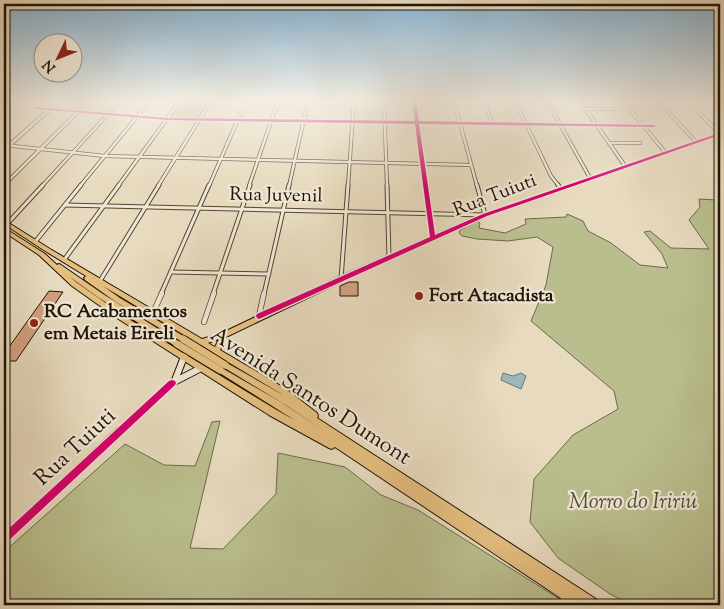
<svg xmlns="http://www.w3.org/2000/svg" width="724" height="609" font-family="'Sorts Mill Goudy',serif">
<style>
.green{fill:#babe8e;stroke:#6c694a}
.water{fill:#9cb8bc;stroke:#6a7674}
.building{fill:#d19f7f;stroke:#1f1407}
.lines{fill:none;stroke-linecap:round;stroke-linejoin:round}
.minor-far2-casing{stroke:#514635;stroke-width:4}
.minor-far1-casing{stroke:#514635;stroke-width:5}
.minor-casing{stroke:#514635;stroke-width:6}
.tertiary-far1-casing{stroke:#514635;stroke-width:4.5}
.tertiary-casing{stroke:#514635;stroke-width:6}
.secondary-far1-casing{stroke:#1f1407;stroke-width:8}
.secondary-casing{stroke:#1f1407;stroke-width:10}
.primary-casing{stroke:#1f1407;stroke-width:2}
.minor-far2{stroke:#efe7d5;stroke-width:2.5}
.minor-far1{stroke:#efe7d5;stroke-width:3}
.minor{stroke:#efe7d5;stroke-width:4.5}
.tertiary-far1{stroke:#efe7d5;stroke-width:3}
.tertiary{stroke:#efe7d5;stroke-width:4.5}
.secondary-far1{stroke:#efe7d5;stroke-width:6}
.secondary{stroke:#efe7d5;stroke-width:8}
.primary{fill:#e4bd7f;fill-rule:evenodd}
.primary-bridge-casing{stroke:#1f1407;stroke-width:9;stroke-linecap:butt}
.primary-bridge{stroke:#e4bd7f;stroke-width:7}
.cycleway-casing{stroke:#efe7d5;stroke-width:3}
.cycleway{fill:#d6006c;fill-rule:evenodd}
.poi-dot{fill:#8f2418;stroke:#efe7d5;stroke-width:2}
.labels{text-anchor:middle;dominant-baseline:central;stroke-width:4.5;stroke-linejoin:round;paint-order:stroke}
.street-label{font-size:19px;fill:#1f1407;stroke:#efe7d5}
.poi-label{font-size:19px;font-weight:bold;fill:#1f1407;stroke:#efe7d5;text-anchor:start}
.near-street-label{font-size:22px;fill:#1f1407;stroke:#efe7d5}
.near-park-label{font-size:22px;font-style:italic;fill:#555036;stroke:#efe7d5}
</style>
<rect width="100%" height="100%" fill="#e7dabe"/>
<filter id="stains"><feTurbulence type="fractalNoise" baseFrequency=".004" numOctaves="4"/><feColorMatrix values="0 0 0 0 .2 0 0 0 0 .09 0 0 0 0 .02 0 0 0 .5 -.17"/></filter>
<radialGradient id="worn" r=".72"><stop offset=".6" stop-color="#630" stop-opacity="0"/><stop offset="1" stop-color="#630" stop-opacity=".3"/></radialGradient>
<!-- green -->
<g class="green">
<path d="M182,101H209L198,118H170Z"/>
<path d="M720,191V605H632L610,594L558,558L530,522L534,479L573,435L618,409L614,391L531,321L546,285L553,247L537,237L508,241L477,239L462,236L459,233L460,230L477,221L480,223L479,228L505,233L526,224L525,219L566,217L567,214L583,221L588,231L611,243L640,265L668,268L662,254L644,232L650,231L671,248L709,249L689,220L700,207L699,199L716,200L714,193Z"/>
<path d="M220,421L190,548L223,549L276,494L278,453L345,467L381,495L418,510L569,605H4V552L125,444L164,465L195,466L212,422Z"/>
</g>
<!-- water -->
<path class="water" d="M503,373L513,376L521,373L526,376L521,389L501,380Z"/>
<!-- building -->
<g class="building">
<path d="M349,282H358V296H340V286Z"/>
<path d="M49,291L63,292L16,361H4V354Z"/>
</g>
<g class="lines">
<!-- minor-far2 casing -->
<g class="minor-far2-casing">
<g id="minor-far2">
<path d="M384,101L387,186"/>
<path d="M454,101L477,186"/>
<path d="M484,101L493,125"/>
<path d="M515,101L551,176L559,186"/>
<path d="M547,101L590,178"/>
<path d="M580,101L625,166"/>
<path d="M623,101L665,152"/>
<path d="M658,101L696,142"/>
<path d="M687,101L720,134"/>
<path d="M36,108L167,119L654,126"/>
<path d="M585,109H613"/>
<path d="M609,143H640"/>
<path d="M4,145L105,156L471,165"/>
<path d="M4,185L89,101"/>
<path d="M42,186L120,101"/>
<path d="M80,186L150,101"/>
<path d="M118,186L180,101"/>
<path d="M158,186L211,101"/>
<path d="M209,186L246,101"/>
<path d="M249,186L278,101"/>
<path d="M289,186L308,101"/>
<path d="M348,186L354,101"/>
</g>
</g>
<!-- minor-far1 casing -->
<g class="minor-far1-casing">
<g id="minor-far1">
<path d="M387,185L389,257"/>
<path d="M558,185L560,188"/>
<path d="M65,205L485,215L477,185"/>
<path d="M7,224L43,185"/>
<path d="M35,242L81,185"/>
<path d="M64,260L119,185"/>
<path d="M171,272L269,274"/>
<path d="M341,279L348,185"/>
<path d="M100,281L159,185"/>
<path d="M161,294L209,185"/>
<path d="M213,294L250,185"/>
<path d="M264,294L289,185"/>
</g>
</g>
<!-- minor casing -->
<g class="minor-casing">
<g id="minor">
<path d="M153,313L162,293"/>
<path d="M259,316L264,293"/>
<path d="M204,322L214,293"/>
</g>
</g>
<!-- tertiary-far1 casing -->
<g class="tertiary-far1-casing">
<g id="tertiary-far1">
<path d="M414,101L426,186"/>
<path d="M4,150L59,101"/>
</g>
</g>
<!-- tertiary casing -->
<g class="tertiary-casing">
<path id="tertiary" d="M426,185L433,237"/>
</g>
<!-- secondary-far1 casing -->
<g class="secondary-far1-casing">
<g id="secondary-far1">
<path d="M175,380L184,357"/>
<path d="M118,433L172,383L201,368"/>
</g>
</g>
<!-- secondary casing -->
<g class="secondary-casing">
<path id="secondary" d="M4,539L120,431"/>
</g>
<!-- primary casing -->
<g class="primary-casing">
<path id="primary" d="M720,133V135L487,216L343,281L226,337L220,350L286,389L317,413L318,416L317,418L599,601L600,605H587L583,603L584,605H571L335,447L332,449L329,448L269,415L120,320L72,286L39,255L4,232V228L6,229L45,254L57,265L59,264L61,265L103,294L179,342L180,344L179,346L177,347L175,346L99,298L70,277L76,282L124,316L183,353L187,347L194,341L103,286L120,298L185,337L186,339L185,341L183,342L181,341L116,302L85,280L84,278L86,276L42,249L4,224V220L50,249L202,339L222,333L339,277L483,214ZM219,339L215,347L208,343ZM201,345L212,352V354L213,356L215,357L218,356L280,393L283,395L227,363L225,362L223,363L222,365L223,367L281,402L324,431L286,405L222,368L220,367L218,368L216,370L218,372L296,421L275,409L188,356C191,351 195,347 201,345Z"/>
</g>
<!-- minor-far2 -->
<use href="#minor-far2" class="minor-far2"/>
<!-- minor-far1 -->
<use href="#minor-far1" class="minor-far1"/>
<!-- minor -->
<use href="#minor" class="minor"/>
<!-- tertiary-far1 -->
<use href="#tertiary-far1" class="tertiary-far1"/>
<!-- tertiary -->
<use href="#tertiary" class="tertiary"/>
<!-- secondary-far1 -->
<use href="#secondary-far1" class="secondary-far1"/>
<!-- secondary -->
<use href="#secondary" class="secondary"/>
<!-- primary -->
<use href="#primary" class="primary"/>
<!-- primary-bridge casing -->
<g class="primary-bridge-casing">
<g id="primary-bridge">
<path d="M183,339L225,365"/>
<path d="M177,344L220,370"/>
</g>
</g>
<!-- primary-bridge -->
<use href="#primary-bridge" class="primary-bridge"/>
<!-- cycleway casing -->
<g class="cycleway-casing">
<g id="cycleway">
<path d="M412,101H416L419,121L654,125L656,126L654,127L419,124L435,235L483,214L719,133H720V135L487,216L259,319L257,318L256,316L257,314L430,237L415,124L167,120L36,109L34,108L36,107L167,118L415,121Z"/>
<path d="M172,380L175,381L176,383L175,385L7,542L4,543V533L169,381Z"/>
</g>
</g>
<!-- cycleway -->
<use href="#cycleway" class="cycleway"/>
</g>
<!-- sky -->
<linearGradient id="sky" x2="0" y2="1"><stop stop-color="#89b6d6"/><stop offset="0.54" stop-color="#f4eee2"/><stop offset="1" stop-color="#f4eee2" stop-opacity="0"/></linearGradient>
<rect width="724" height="186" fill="url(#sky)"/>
<!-- markers -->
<g class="poi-dot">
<circle cx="419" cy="296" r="5"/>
<circle cx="34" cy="323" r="5"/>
</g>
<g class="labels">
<!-- street labels -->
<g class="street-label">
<text transform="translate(276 196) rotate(1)">Rua Juvenil</text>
<text transform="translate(495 196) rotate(-21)">Rua Tuiuti</text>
</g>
<!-- poi labels -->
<g class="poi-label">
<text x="429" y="296">Fort Atacadista</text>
<text x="44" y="312">RC Acabamentos<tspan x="44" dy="22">em Metais Eireli</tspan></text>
</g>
<!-- near-street labels -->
<g class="near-street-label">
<text transform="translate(310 397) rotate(33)">Avenida Santos Dumont</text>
<text transform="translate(76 448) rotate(-43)">Rua Tuiuti</text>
</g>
<!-- near-park labels -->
<g class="near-park-label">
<text x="633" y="503">Morro do Iririú</text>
</g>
</g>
<!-- margin -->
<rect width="724" height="609" fill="none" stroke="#e7dabe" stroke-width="20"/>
<rect x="5" y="5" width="714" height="599" fill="none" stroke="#1f1407" stroke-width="2.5"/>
<rect x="10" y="10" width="704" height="589" fill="none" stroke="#1f1407"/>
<!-- north arrow -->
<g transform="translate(58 58) rotate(227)"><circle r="24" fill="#efe7d5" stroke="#9c9383"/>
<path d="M0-4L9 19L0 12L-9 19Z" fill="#8f2418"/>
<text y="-8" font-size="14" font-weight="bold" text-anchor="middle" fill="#1f1407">N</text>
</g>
<rect width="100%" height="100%" filter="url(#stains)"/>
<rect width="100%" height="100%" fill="url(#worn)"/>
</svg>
